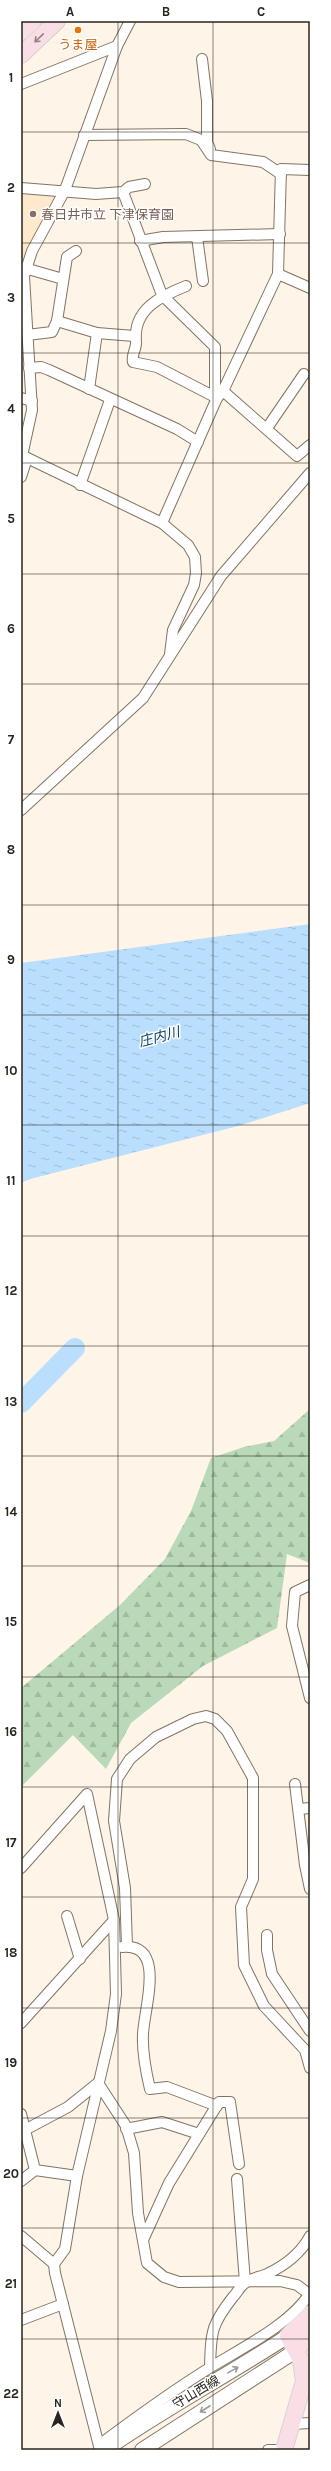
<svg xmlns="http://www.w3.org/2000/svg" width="331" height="2471" font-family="Karla,'Noto Sans JP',sans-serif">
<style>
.built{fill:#fee9cd}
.forest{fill:url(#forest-firs)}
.water{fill:url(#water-ripples)}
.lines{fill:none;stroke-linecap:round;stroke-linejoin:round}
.river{stroke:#b9defe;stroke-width:20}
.street-casing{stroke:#827461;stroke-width:12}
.secondary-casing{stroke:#827461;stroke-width:16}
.primary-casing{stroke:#d4d3d2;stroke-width:18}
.street{stroke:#fff;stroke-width:10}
.secondary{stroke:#fff;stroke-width:14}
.primary{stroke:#f9dfe5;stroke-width:16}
.oneway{stroke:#928280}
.oneway2{stroke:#9f9c99}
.grid{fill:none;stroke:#2a241c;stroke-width:1;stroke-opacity:0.55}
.food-dot{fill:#e8710a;stroke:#fff;stroke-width:1.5}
.education-dot{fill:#8d6e63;stroke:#fff;stroke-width:1.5}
.labels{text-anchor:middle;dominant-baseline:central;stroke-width:3;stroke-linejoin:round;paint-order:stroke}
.food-label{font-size:13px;fill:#c56008;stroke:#fff}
.education-label{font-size:13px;fill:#785e54;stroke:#fff;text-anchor:start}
.street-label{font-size:13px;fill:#2a241c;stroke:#fff}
.water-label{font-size:14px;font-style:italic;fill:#0a3f64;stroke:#fff}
.neatline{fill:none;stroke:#2a241c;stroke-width:1.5}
.grid-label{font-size:13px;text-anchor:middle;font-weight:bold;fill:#2a241c}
</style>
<defs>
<pattern id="forest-firs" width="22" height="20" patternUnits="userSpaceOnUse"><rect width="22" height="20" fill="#b9d9b8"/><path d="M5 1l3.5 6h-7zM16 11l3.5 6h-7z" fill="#9fba9e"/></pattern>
<pattern id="water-ripples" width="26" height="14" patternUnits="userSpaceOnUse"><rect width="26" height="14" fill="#b9defe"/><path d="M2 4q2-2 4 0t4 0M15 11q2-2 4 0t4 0" fill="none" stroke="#9fbed9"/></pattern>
</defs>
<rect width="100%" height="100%" fill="#fef4e8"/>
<!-- built -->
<path class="built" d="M21,191L57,193L21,263Z"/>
<!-- forest -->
<path class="forest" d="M310,1409V1563L287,1554L277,1628L203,1666L131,1723L106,1769L73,1735L21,1787V1688L120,1605L165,1559L191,1511L211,1458L244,1447L274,1441Z"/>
<!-- water -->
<path class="water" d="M310,924V1103L238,1126L30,1179L21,1183V963Z"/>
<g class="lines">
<!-- river -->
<path class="river" d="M21,1403L75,1348"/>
<!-- street casing -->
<g class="street-casing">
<g id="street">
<path d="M202,59L207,101V142L210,149"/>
<path d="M21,84L117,46"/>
<path d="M84,135L186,134L201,140L211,155L263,162L281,174"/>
<path d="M21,188L96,194L123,192L129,187L145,184"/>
<path d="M123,192L162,295L215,347V396"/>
<path d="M197,237L203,281"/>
<path d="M140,241L163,237L280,234"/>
<path d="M21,267L63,279"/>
<path d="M278,274L310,288"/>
<path d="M186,286C161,296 133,309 136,341C137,348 131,355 133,362L157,367L217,398"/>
<path d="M57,321L97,333L134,336"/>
<path d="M27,335L52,332L57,321L67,257L76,251"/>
<path d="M29,368L41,367L49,370L177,429L198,442"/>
<path d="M89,389L97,333"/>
<path d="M223,391L297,456L310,445"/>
<path d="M21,398L32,401"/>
<path d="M267,428L304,374"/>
<path d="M21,455L162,523L188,545L195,557L196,573L194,585L173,630L170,654"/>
<path d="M22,456L32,410L24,276L32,251L65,190L117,46L130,21"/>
<path d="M21,477L27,458"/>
<path d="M80,485L110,400"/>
<path d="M162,523L217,398L223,391L278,274L281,169L310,170"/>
<path d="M21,810L143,698L221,576L310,473"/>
<path d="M310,1585L295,1592L292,1626L310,1698"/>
<path d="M295,1784L305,1865L310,1889"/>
<path d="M299,1809L310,1808"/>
<path d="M21,1868L87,1794L114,1920L116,1994L111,2031L77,2176L65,2249L54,2264L55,2273L100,2450"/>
<path d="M67,1916L80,1959"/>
<path d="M267,1935V1950L272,1974L310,2031"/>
<path d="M127,1946L125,1888L114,1821L117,1779L130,1759L156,1737L193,1719L206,1716L215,1719L227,1731L253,1778V1879L241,1907L244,1965L264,2006L305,2050L310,2068"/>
<path d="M122,1947C167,1943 144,2008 143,2034C142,2052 146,2072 150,2089L167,2087L217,2106"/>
<path d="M21,2023L114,1920"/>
<path d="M98,2083L126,2126L134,2153L138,2213L147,2263L164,2277L179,2282L280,2281L297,2285L309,2294"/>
<path d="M21,2114L35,2170L77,2176"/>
<path d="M126,2129L162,2122L199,2134"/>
<path d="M21,2132L68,2107L98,2083"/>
<path d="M237,2179L245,2282"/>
<path d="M21,2181L35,2170"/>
<path d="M21,2236L54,2264"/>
<path d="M143,2240L169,2183L219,2102H230L239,2164"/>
<path d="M21,2320L63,2304"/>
<path d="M210,2367C211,2332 211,2325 233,2297C237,2293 240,2286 245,2283C250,2278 261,2277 267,2274C284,2266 301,2253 310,2236"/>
<path d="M292,2424L310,2423"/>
<path d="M99,2445C135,2418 172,2391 211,2367C242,2348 291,2324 310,2293"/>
<path d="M268,2450H275"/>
</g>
</g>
<!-- secondary casing -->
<g class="secondary-casing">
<g id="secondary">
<path d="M105,2450C164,2409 228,2375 288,2336"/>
<path d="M142,2450L297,2350"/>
</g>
</g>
<!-- primary casing -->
<g class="primary-casing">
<g id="primary">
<path d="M21,32L33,21"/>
<path d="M21,55L57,21"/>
<path d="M297,2350L310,2333"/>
<path d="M284,2450L304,2381L301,2360L288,2336L310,2314"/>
</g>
</g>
<!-- street -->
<use href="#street" class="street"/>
<!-- secondary -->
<use href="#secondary" class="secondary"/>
<!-- primary -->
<use href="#primary" class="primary"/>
</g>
<!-- one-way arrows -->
<defs><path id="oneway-shaft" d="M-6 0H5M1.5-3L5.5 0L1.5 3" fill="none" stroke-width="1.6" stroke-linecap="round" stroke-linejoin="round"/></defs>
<use class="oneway" href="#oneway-shaft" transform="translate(39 38) rotate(136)"/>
<g class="oneway2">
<use href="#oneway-shaft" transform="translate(233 2370) rotate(-29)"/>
<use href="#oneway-shaft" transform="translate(205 2409) rotate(147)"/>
</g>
<!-- grid -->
<path class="grid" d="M118,21V2450M213,21V2450M21,132H310M21,243H310M21,353H310M21,463H310M21,574H310M21,684H310M21,794H310M21,905H310M21,1015H310M21,1125H310M21,1236H310M21,1346H310M21,1456H310M21,1566H310M21,1677H310M21,1787H310M21,1897H310M21,2008H310M21,2118H310M21,2228H310M21,2339H310"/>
<!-- markers -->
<circle class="food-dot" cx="78" cy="30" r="4"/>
<circle class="education-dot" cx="33" cy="214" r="4"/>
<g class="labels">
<!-- food labels -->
<g class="food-label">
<text x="78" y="44">うま屋</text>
</g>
<!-- education labels -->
<g class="education-label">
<text x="41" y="214">春日井市立 下津保育園</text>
</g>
<!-- street labels -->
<g class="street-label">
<text transform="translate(196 2392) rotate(-31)">守山西線</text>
</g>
<!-- water labels -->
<g class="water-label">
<text transform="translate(159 1037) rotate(-15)">庄内川</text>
</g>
</g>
<!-- border -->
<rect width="331" height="2471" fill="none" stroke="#ffffff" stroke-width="44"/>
<!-- north arrow -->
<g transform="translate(58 2413)" stroke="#ffffff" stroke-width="3" paint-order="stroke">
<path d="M0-3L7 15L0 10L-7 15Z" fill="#2a241c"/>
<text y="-6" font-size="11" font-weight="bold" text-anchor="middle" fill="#2a241c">N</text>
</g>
<rect x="22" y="22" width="287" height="2427" class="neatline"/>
<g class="grid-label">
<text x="70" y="16">A</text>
<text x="166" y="16">B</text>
<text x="261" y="16">C</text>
<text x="11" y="82">1</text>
<text x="11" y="192">2</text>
<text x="11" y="302">3</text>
<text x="11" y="413">4</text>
<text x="11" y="523">5</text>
<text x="11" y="633">6</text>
<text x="11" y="744">7</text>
<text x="11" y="854">8</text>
<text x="11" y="964">9</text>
<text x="11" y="1075">10</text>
<text x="11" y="1185">11</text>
<text x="11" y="1295">12</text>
<text x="11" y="1406">13</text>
<text x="11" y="1516">14</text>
<text x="11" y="1626">15</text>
<text x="11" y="1736">16</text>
<text x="11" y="1847">17</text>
<text x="11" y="1957">18</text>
<text x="11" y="2067">19</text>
<text x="11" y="2178">20</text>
<text x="11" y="2288">21</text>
<text x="11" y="2398">22</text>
</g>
</svg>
